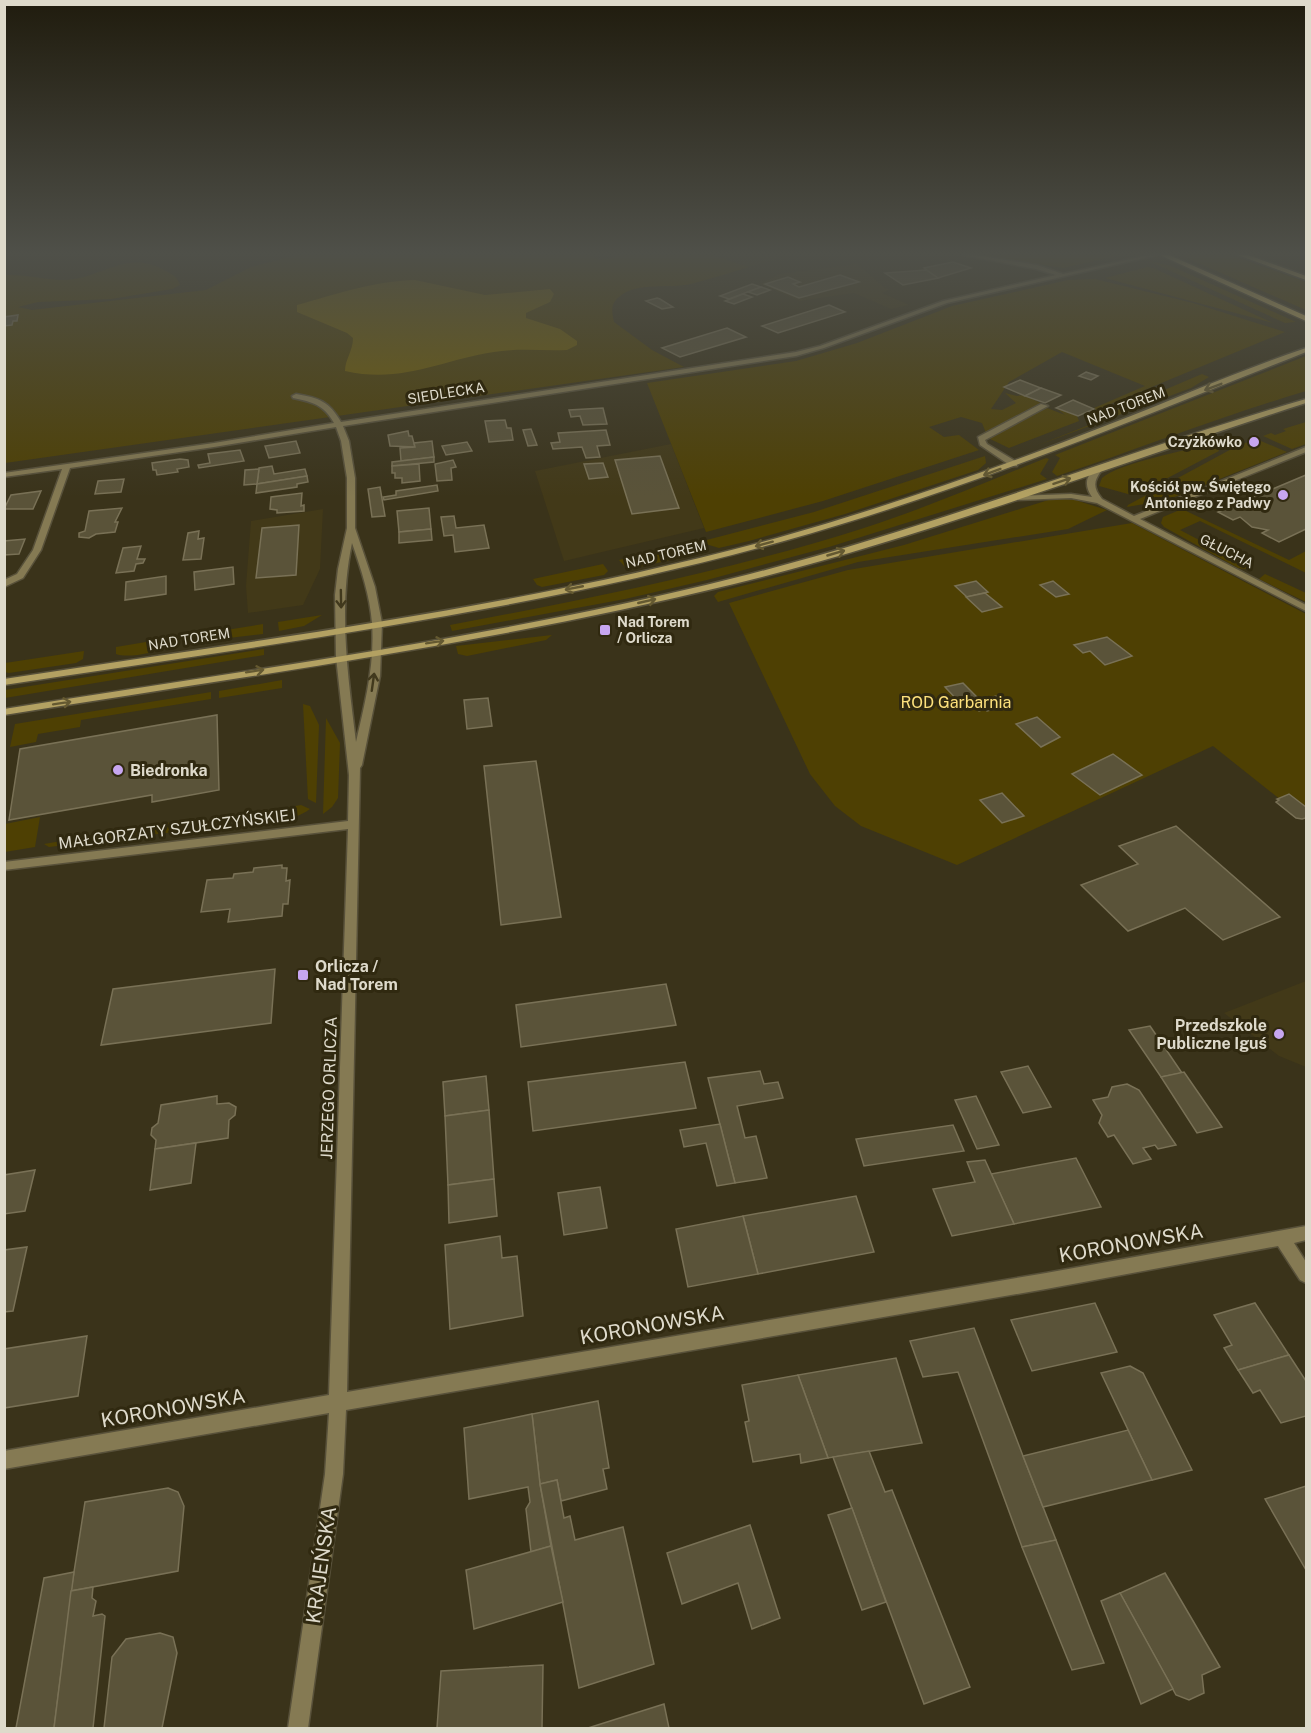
<svg xmlns="http://www.w3.org/2000/svg" width="1311" height="1733" font-family="'Public Sans',sans-serif">
<style>
.built{fill:#423918}
.green{fill:#4e4003}
.water{fill:#735f00}
.building{fill:#5a5339;stroke:#797156;stroke-width:1.5}
.lines{fill:none;stroke-linecap:round;stroke-linejoin:round}
.street-casing{stroke:#58513a;stroke-width:3}
.secondary-casing{stroke:#58513a;stroke-width:3}
.primary-casing{stroke:#58513a;stroke-width:3}
.street{fill:#857a53;fill-rule:evenodd}
.secondary{fill:#b3a162;fill-rule:evenodd}
.primary{fill:#d7c06c;fill-rule:evenodd}
.oneway{stroke:#645931}
.oneway2{stroke:#41391d}
.poi-dot{fill:#c7a6f0;stroke:#302910;stroke-width:2}
.labels{text-anchor:middle;dominant-baseline:central;stroke-width:6;stroke-linejoin:round;paint-order:stroke}
.far-street-label{font-size:14px;fill:#dedacb;stroke:#302910}
.far-poi-label{font-size:14px;font-weight:bold;fill:#dedacb;stroke:#302910;text-anchor:end}
.park-label{font-size:16px;fill:#fde17c;stroke:#302910}
.poi-label{font-size:16px;font-weight:bold;fill:#dedacb;stroke:#302910;text-anchor:start}
.street-label{font-size:16px;fill:#dedacb;stroke:#302910}
.near-street-label{font-size:20px;fill:#dedacb;stroke:#302910}
</style>
<rect width="100%" height="100%" fill="#3a331a"/>
<!-- built -->
<g class="built">
<path d="M716,255H789L749,267Z"/>
<path d="M857,264L886,289H890L882,293L909,305L891,309L854,293L800,301L760,284L780,274Z"/>
<path d="M671,444L704,528L564,561L535,471Z"/>
<path d="M323,509L320,569L303,605L248,613L246,586L251,521Z"/>
<path d="M1306,981V1067L1279,1056L1224,1013Z"/>
</g>
<!-- green -->
<g class="green">
<path d="M297,255H590L600,260L623,255H712L749,267C729,273 710,279 691,284C669,289 637,281 619,297C610,304 612,312 614,322L652,350L684,367L5,463L4,275C25,274 45,280 65,280C101,279 126,249 164,270C172,274 177,276 180,285L172,289L111,299L38,302L18,307L32,310L206,290L251,267Z"/>
<path d="M982,255H1121L1063,268Z"/>
<path d="M1180,255H1231L1306,282V310Z"/>
<path d="M1149,261L1171,266L1296,322L1285,323Z"/>
<path d="M1147,267L1153,268L1273,323L1105,278Z"/>
<path d="M1095,279L1193,303L1285,332L1096,410L1094,408L1145,386L1062,352L1009,382L991,409L1002,410L1016,403L1005,393L1017,396L1023,395L1041,403L986,433L982,423L961,417L929,427L944,437L959,435L979,450L823,501L706,532L647,383L796,361L857,343L952,306L1068,280Z"/>
<path d="M1306,356V391C1222,416 1141,448 1057,476L1052,472L1060,458L1055,455Z"/>
<path d="M1202,374L1209,377L1191,388L1036,446L1094,423L1091,421Z"/>
<path d="M1047,408L1065,415L1056,408L1077,416L1079,421L1009,448L988,438Z"/>
<path d="M1306,422V444L1292,449L1263,436L1271,433L1275,435L1286,431L1283,429Z"/>
<path d="M1256,439L1287,452L1167,500L1127,507L1128,505L1237,446Z"/>
<path d="M1212,444L1217,446L1219,451L1141,492L1128,494L1099,486L1102,478C1119,463 1187,450 1212,444Z"/>
<path d="M985,456L986,463L978,470L845,514L749,541L719,548L699,542L814,512Z"/>
<path d="M1046,458L1049,459L1040,474L1047,479L829,547L707,580L625,599L452,631L450,625C589,599 729,571 864,528C926,508 986,482 1046,458Z"/>
<path d="M1055,498L1075,500L1107,510L1068,529L858,562L718,602L714,596L718,592L904,545Z"/>
<path d="M1182,509L1289,560L1306,551V573L1200,521L1180,530L1249,566L1245,569L1238,568L1164,527L1161,523L1163,517Z"/>
<path d="M1132,523L1306,614V820L1213,746L957,865L861,826L835,806L810,774L729,603L848,570Z"/>
<path d="M677,547L670,560L630,569L626,568L619,560Z"/>
<path d="M603,564L608,571L604,575L542,587L537,585L533,579Z"/>
<path d="M1265,574L1306,593V602L1259,579Z"/>
<path d="M322,615L304,626L279,631L278,622Z"/>
<path d="M263,624V634L195,642V635Z"/>
<path d="M552,635L546,640L467,656L458,654L456,646Z"/>
<path d="M164,639V646C156,654 126,658 116,654V647Z"/>
<path d="M264,649V655L5,698V690Z"/>
<path d="M84,651L83,659L76,663L9,673L5,672V663Z"/>
<path d="M282,680V688L219,698V691Z"/>
<path d="M211,692V699L81,720L80,727L38,734L36,742L10,747L15,724Z"/>
<path d="M303,704L310,706L319,725L316,803L308,799Z"/>
<path d="M326,718L340,743L338,798L332,807L323,814Z"/>
<path d="M301,805L310,809C296,819 263,830 251,814Z"/>
<path d="M40,817L35,847L5,852V824Z"/>
<path d="M191,819H195V825L183,831L49,847L44,844Z"/>
</g>
<!-- water -->
<path class="water" d="M415,280L485,295L550,289L554,294L550,302L526,313V318L560,329L577,341V345L567,350C543,351 518,348 494,352C441,360 402,384 345,371C345,359 353,351 353,338L347,333L297,312V305C337,294 374,281 415,280Z"/>
<!-- building -->
<g class="building">
<path d="M953,262L971,268L938,278L924,268Z"/>
<path d="M926,270L938,278L903,285L885,273Z"/>
<path d="M840,275L859,282L799,298L765,284L788,277L800,282L793,284L799,287Z"/>
<path d="M752,284L761,287L729,299L720,296Z"/>
<path d="M761,287L770,290L757,295L748,292Z"/>
<path d="M743,294L752,297L734,304L725,301Z"/>
<path d="M657,298L660,299L673,307L662,309L646,301Z"/>
<path d="M829,305L845,312L778,333L762,326Z"/>
<path d="M18,315L17,321H13L12,325L4,326V317Z"/>
<path d="M727,328L746,337L680,357L662,348Z"/>
<path d="M1086,372L1098,376L1091,380L1079,376Z"/>
<path d="M1020,380L1041,388L1025,396L1004,387Z"/>
<path d="M1041,388L1061,395L1045,403L1025,396Z"/>
<path d="M1073,400L1094,409L1078,416L1056,408Z"/>
<path d="M603,408L607,424L583,425L580,416L571,417L569,410Z"/>
<path d="M505,420L507,428H511L513,440L489,442L485,421Z"/>
<path d="M531,429L537,445L528,446L523,430Z"/>
<path d="M606,430L610,445L597,446L600,457L586,458L582,447L553,449L551,443L560,442L558,433Z"/>
<path d="M408,431L409,436H412L415,447L390,446L388,435Z"/>
<path d="M296,441L300,453L269,458L265,446Z"/>
<path d="M432,441L434,457L401,461L400,448L415,447L414,443Z"/>
<path d="M467,442L472,451L446,455L442,446Z"/>
<path d="M240,450L244,461L199,468L198,465L210,463L208,454Z"/>
<path d="M660,456L679,508L632,514L615,460Z"/>
<path d="M434,457V462L392,466V462Z"/>
<path d="M180,459L188,460L189,467L177,469L178,472L157,475L156,470H153L152,463Z"/>
<path d="M453,460L456,467L451,468L452,480L437,481L435,464Z"/>
<path d="M603,463L608,477L589,479L584,464Z"/>
<path d="M419,464L420,481L402,483V478H395V473H392V466Z"/>
<path d="M272,466L274,474L305,469L307,476L257,484L259,468Z"/>
<path d="M259,469L257,484L244,485L245,470Z"/>
<path d="M1306,475V529L1279,542L1262,533L1268,530L1252,527L1240,517L1233,520L1218,512Z"/>
<path d="M307,476L308,482L297,484V487L256,493L257,484Z"/>
<path d="M124,479L121,492L95,494L98,481Z"/>
<path d="M437,485L438,491L384,500L383,497L396,495V491Z"/>
<path d="M380,487L385,516L372,517L368,489Z"/>
<path d="M41,491L33,509H4L11,495Z"/>
<path d="M302,493L301,506L304,505V511L277,513V510L270,509L271,497Z"/>
<path d="M122,508L115,522H118L115,532L96,534L89,538L79,537V533L85,531L89,511Z"/>
<path d="M429,508L431,529L399,532L397,511Z"/>
<path d="M454,516L456,528L484,525L489,548L455,552L453,535L444,536L441,517Z"/>
<path d="M299,525L296,575L256,578L262,528Z"/>
<path d="M431,529L432,540L399,543V532Z"/>
<path d="M199,531L198,539L204,538L201,559L183,560L188,533Z"/>
<path d="M25,539L19,554L4,555V541Z"/>
<path d="M141,546L137,559H145L143,563L136,564L134,571L116,573L123,548Z"/>
<path d="M233,567L234,584L195,590L194,572Z"/>
<path d="M166,576V594L125,600L126,582Z"/>
<path d="M976,581L988,592L967,597L955,586Z"/>
<path d="M1053,581L1069,594L1056,597L1040,585Z"/>
<path d="M985,593L1002,607L982,612L966,597Z"/>
<path d="M1107,637L1132,656L1105,665L1090,651L1083,653L1074,645Z"/>
<path d="M963,683L978,698L960,703L945,687Z"/>
<path d="M996,696L1007,706L987,711L985,709L979,711L971,703Z"/>
<path d="M488,698L492,726L467,729L464,700Z"/>
<path d="M217,715L219,790L152,802V795L9,820L20,749Z"/>
<path d="M1037,717L1060,737L1041,747L1016,724Z"/>
<path d="M1113,754L1142,775L1100,795L1072,774Z"/>
<path d="M536,761L561,917L501,925L484,766Z"/>
<path d="M1002,793L1024,816L1002,823L980,800Z"/>
<path d="M1289,794L1306,807V818L1302,819L1296,818L1276,802L1279,800L1277,799Z"/>
<path d="M1176,826L1280,917L1223,940L1185,908L1128,931L1081,885L1138,864L1119,846Z"/>
<path d="M282,865V868H287L286,881L290,880L288,904H283L282,916L228,922L230,909L201,912L207,880L233,878L234,874L253,872L254,868Z"/>
<path d="M275,969L271,1023L101,1045L113,989Z"/>
<path d="M666,984L676,1025L521,1047L516,1005Z"/>
<path d="M1150,1026L1182,1073L1161,1077L1129,1030Z"/>
<path d="M685,1062L696,1108L533,1131L528,1082Z"/>
<path d="M1028,1066L1051,1107L1023,1113L1001,1072Z"/>
<path d="M760,1071L764,1084L778,1082L783,1098L737,1106L745,1138L756,1136L767,1178L735,1183L708,1078Z"/>
<path d="M1184,1072L1222,1127L1197,1133L1161,1077Z"/>
<path d="M486,1076L489,1110L445,1116L443,1082Z"/>
<path d="M1127,1084L1139,1090L1176,1145L1158,1149L1155,1145L1143,1148L1151,1159L1133,1164L1114,1135L1108,1137L1099,1123L1102,1115L1093,1100L1108,1097L1112,1087Z"/>
<path d="M217,1096V1104L229,1103L236,1107L235,1115L229,1120L228,1138L155,1149L156,1140L151,1135L152,1128L158,1123L161,1105Z"/>
<path d="M976,1096L999,1145L977,1149L955,1100Z"/>
<path d="M489,1110L494,1179L448,1185L445,1116Z"/>
<path d="M720,1124L735,1183L717,1186L706,1143L684,1147L680,1130Z"/>
<path d="M953,1125L964,1151L864,1166L856,1139Z"/>
<path d="M196,1143L191,1183L150,1190L155,1149Z"/>
<path d="M1076,1158L1101,1207L1014,1224L991,1174Z"/>
<path d="M985,1160L1014,1224L952,1236L933,1189L975,1182L967,1162Z"/>
<path d="M35,1170L25,1211L4,1214V1175Z"/>
<path d="M494,1179L497,1216L449,1223L448,1185Z"/>
<path d="M600,1187L607,1228L564,1235L558,1193Z"/>
<path d="M856,1196L874,1252L758,1274L743,1216Z"/>
<path d="M743,1216L758,1274L688,1287L676,1229Z"/>
<path d="M500,1236L502,1258L517,1256L523,1316L450,1329L445,1245Z"/>
<path d="M27,1247L13,1311L4,1312V1250Z"/>
<path d="M1095,1303L1117,1352L1032,1371L1011,1320Z"/>
<path d="M1255,1303L1289,1355L1238,1370L1224,1348L1232,1345L1214,1315Z"/>
<path d="M974,1328L1023,1456L1056,1540L1022,1547L958,1372L923,1377L910,1341Z"/>
<path d="M87,1336L78,1396L4,1408V1349Z"/>
<path d="M1289,1355L1306,1381V1416L1281,1423L1260,1390L1253,1393L1238,1370Z"/>
<path d="M896,1358L922,1443L828,1458L798,1375Z"/>
<path d="M1130,1366L1143,1373L1192,1470L1152,1480L1101,1373Z"/>
<path d="M798,1375L828,1458L801,1463L800,1454L753,1462L745,1422L749,1421L742,1385Z"/>
<path d="M598,1401L609,1468L603,1469L607,1489L561,1501L557,1480L540,1484L532,1414Z"/>
<path d="M532,1414L540,1484L551,1546L531,1552L526,1509L530,1502L528,1487L469,1499L464,1428Z"/>
<path d="M1128,1430L1152,1480L1043,1507L1023,1456Z"/>
<path d="M869,1451L885,1492L892,1490L970,1687L924,1704L833,1457Z"/>
<path d="M557,1480L564,1518L570,1516L575,1540L623,1527L654,1664L579,1688L540,1484Z"/>
<path d="M1306,1486V1570L1265,1499Z"/>
<path d="M168,1488L178,1492L184,1506L178,1571L71,1591L85,1502Z"/>
<path d="M852,1508L886,1602L862,1610L828,1515Z"/>
<path d="M750,1525L780,1618L752,1629L738,1583L682,1604L667,1553Z"/>
<path d="M1056,1540L1090,1628L1104,1663L1072,1670L1022,1547Z"/>
<path d="M551,1546L563,1602L474,1629L466,1570Z"/>
<path d="M74,1572L54,1728H16L44,1578Z"/>
<path d="M1165,1573L1220,1667L1202,1675L1204,1693L1189,1700L1176,1695L1120,1593Z"/>
<path d="M93,1587L92,1598L96,1601L93,1616L102,1614L105,1616L93,1728H54L71,1591Z"/>
<path d="M1120,1593L1173,1689L1141,1704L1101,1601Z"/>
<path d="M160,1633L173,1637L177,1653L162,1728H104L112,1657L126,1639Z"/>
<path d="M543,1665L542,1728H437L441,1671Z"/>
<path d="M664,1704L669,1728H588Z"/>
</g>
<g class="lines">
<!-- street casing -->
<g class="street-casing">
<g id="street">
<path d="M963,255H975L1037,265L1063,274L1149,255H1158L947,303L824,348L796,356L343,426L349,441L355,478V528L375,587L382,623L380,676L362,765L360,768L347,1392L1046,1273L1306,1226V1240L1294,1243L1306,1262V1283L1300,1280L1278,1246L1046,1289L346,1410L343,1474L308,1728H288L325,1474L329,1413L4,1469V1451L329,1395L348,829L4,870V862L348,821L349,775L336,657L335,595L338,569L347,528V478L341,441L336,427L214,447L70,468L41,550L23,578L4,587V580L17,574L33,550L62,469L4,477V473L214,443L334,423C324,405 313,402 293,398L292,396L296,394C319,398 329,401 341,422L796,352L820,346L943,301L1056,275L1036,269ZM352,543C361,569 370,596 372,623C375,664 365,703 356,742C348,676 338,609 352,543Z"/>
<path d="M1041,404L1048,406L985,440L987,444L1017,462V466H1011L980,445L978,437Z"/>
<path d="M1306,447V452L1140,519L1306,605V611L1097,503L1071,498L1013,500L1009,498L1013,496L1071,494L1092,497C1084,486 1085,474 1098,468L1102,470C1093,481 1093,488 1102,499L1134,516Z"/>
</g>
</g>
<!-- secondary casing -->
<g class="secondary-casing">
<g id="secondary">
<path d="M1306,348V352C1134,420 963,491 784,541C529,612 265,645 4,685V679C263,639 525,607 777,538C890,506 1001,467 1110,424C1175,399 1240,370 1306,348Z"/>
<path d="M1306,399V403C1116,464 929,536 734,584C494,643 248,676 4,715V709C248,670 494,638 734,578C928,530 1114,455 1306,399Z"/>
</g>
</g>
<!-- primary casing -->
<g class="primary-casing">
<g id="primary">
<path d="M1160,255H1169L1306,316V321Z"/>
<path d="M1238,255H1248L1306,276V280Z"/>
</g>
</g>
<!-- street -->
<use href="#street" class="street"/>
<!-- secondary -->
<use href="#secondary" class="secondary"/>
<!-- primary -->
<use href="#primary" class="primary"/>
</g>
<!-- one-way arrows -->
<defs><path id="oneway-shaft" d="M-6 0H5M1.5-3L5.5 0L1.5 3" fill="none" stroke-width="1.6" stroke-linecap="round" stroke-linejoin="round" transform="scale(1.5)"/></defs>
<g class="oneway">
<use href="#oneway-shaft" transform="translate(1213 387) rotate(159)"/>
<use href="#oneway-shaft" transform="translate(992 472) rotate(160)"/>
<use href="#oneway-shaft" transform="translate(1062 481) rotate(-18)"/>
<use href="#oneway-shaft" transform="translate(764 544) rotate(165)"/>
<use href="#oneway-shaft" transform="translate(836 553) rotate(-16)"/>
<use href="#oneway-shaft" transform="translate(574 588) rotate(169)"/>
<use href="#oneway-shaft" transform="translate(647 601) rotate(-13)"/>
<use href="#oneway-shaft" transform="translate(435 642) rotate(-9)"/>
<use href="#oneway-shaft" transform="translate(255 671) rotate(-9)"/>
<use href="#oneway-shaft" transform="translate(62 703) rotate(-9)"/>
</g>
<g class="oneway2">
<use href="#oneway-shaft" transform="translate(341 599) rotate(89)"/>
<use href="#oneway-shaft" transform="translate(373 682) rotate(-82)"/>
</g>
<!-- sky -->
<linearGradient id="sky" x2="0" y2="1"><stop stop-color="#201c0e"/><stop offset="0.51" stop-color="#4f5049"/><stop offset="1" stop-color="#4f5049" stop-opacity="0"/></linearGradient>
<rect width="1311" height="497" fill="url(#sky)"/>
<!-- markers -->
<g class="poi-dot">
<circle cx="1254" cy="442" r="6"/>
<circle cx="1283" cy="495" r="6"/>
<rect x="599" y="624" width="12" height="12" rx="3"/>
<circle cx="118" cy="770" r="6"/>
<rect x="297" y="969" width="12" height="12" rx="3"/>
<circle cx="1279" cy="1034" r="6"/>
</g>
<g class="labels">
<!-- far-street labels -->
<g class="far-street-label">
<text transform="translate(446 393) rotate(-9)">SIEDLECKA</text>
<text transform="translate(1126 406) rotate(-21)">NAD TOREM</text>
<text transform="translate(1227 551) rotate(27)">GŁUCHA</text>
<text transform="translate(666 554) rotate(-13)">NAD TOREM</text>
<text transform="translate(189 639) rotate(-9)">NAD TOREM</text>
</g>
<!-- far-poi labels -->
<g class="far-poi-label">
<text x="1242" y="442">Czyżkówko</text>
<text x="1271" y="487">Kościół pw. Świętego<tspan x="1271" dy="16">Antoniego z Padwy</tspan></text>
<text x="617" y="622" text-anchor="start">Nad Torem<tspan x="617" dy="16">/ Orlicza</tspan></text>
</g>
<!-- park labels -->
<g class="park-label">
<text x="956" y="702">ROD Garbarnia</text>
</g>
<!-- poi labels -->
<g class="poi-label">
<text x="130" y="770">Biedronka</text>
<text x="315" y="966">Orlicza /<tspan x="315" dy="18">Nad Torem</tspan></text>
<text x="1267" y="1025" text-anchor="end">Przedszkole<tspan x="1267" dy="18">Publiczne Iguś</tspan></text>
</g>
<!-- street labels -->
<g class="street-label">
<text transform="translate(177 829) rotate(-7)">MAŁGORZATY SZUŁCZYŃSKIEJ</text>
<text transform="translate(329 1088) rotate(-88)">JERZEGO ORLICZA</text>
</g>
<!-- near-street labels -->
<g class="near-street-label">
<text transform="translate(1131 1243) rotate(-10)">KORONOWSKA</text>
<text transform="translate(652 1325) rotate(-10)">KORONOWSKA</text>
<text transform="translate(173 1408) rotate(-10)">KORONOWSKA</text>
<text transform="translate(321 1565) rotate(-82)">KRAJEŃSKA</text>
</g>
</g>
<!-- border -->
<rect width="1311" height="1733" fill="none" stroke="#dedacb" stroke-width="12"/>
</svg>
